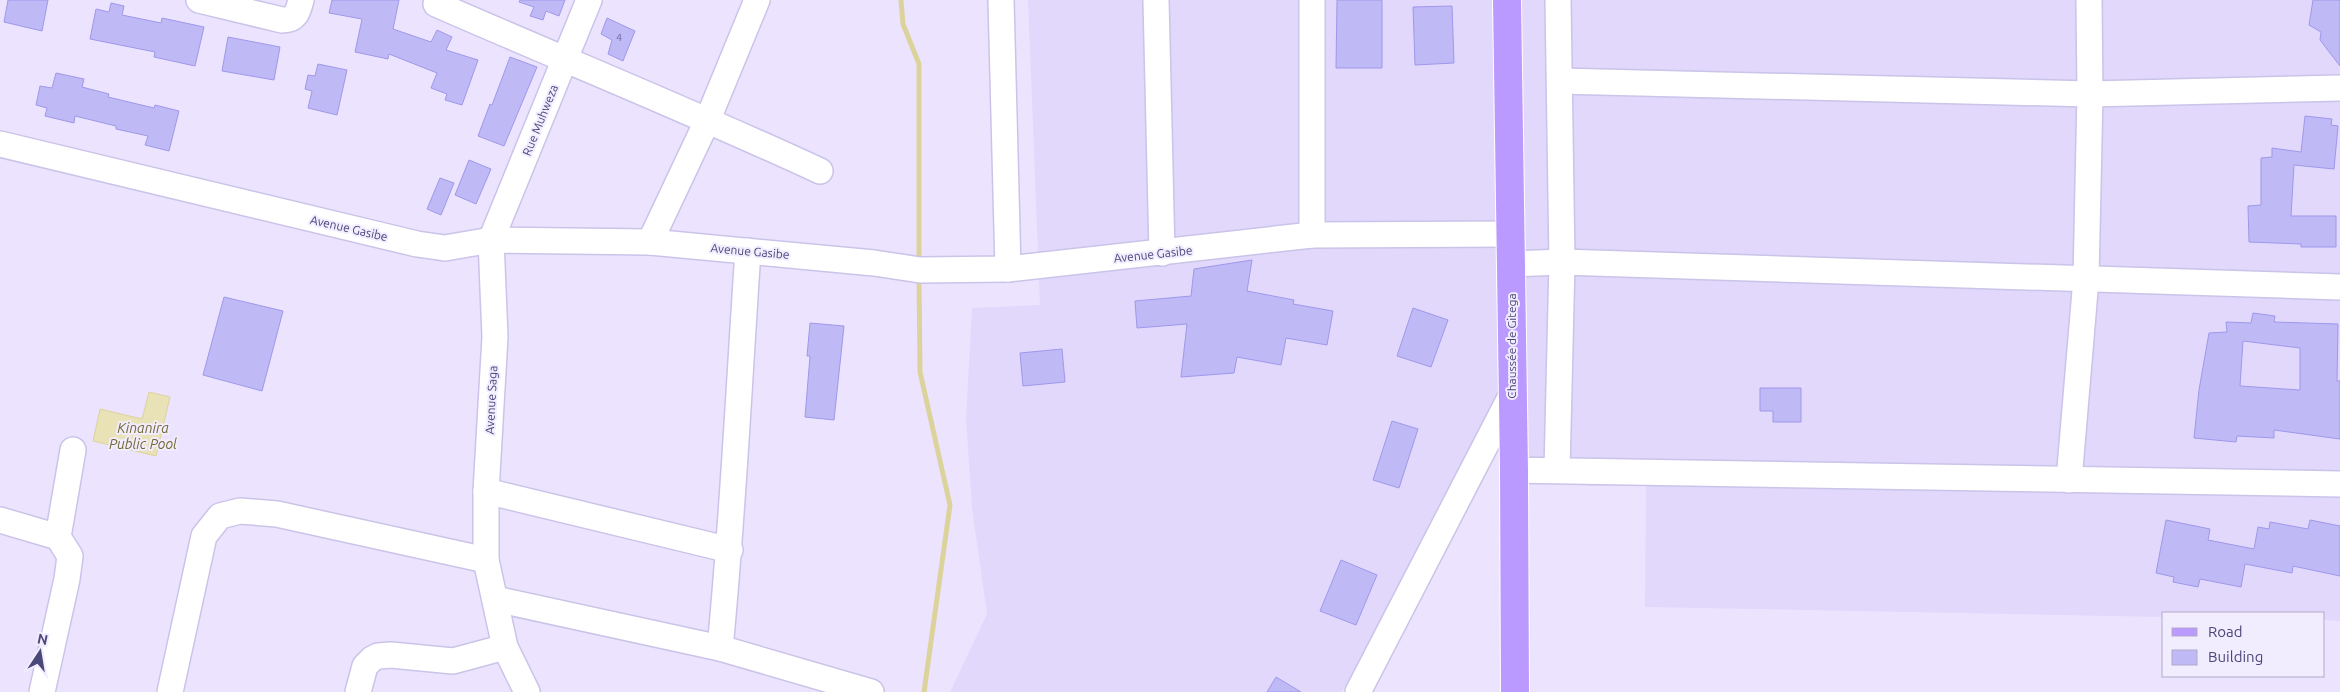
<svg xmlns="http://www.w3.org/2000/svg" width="2340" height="692" font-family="Ubuntu,sans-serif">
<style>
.residential{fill:#e1d8fc}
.water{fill:#eae2b7;stroke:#dcd39c}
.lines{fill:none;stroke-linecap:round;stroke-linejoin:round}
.stream{stroke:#dcd39c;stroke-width:5}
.building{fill:#bfb9f6;stroke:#9f98ea;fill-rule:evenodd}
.minor-casing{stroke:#cac4e9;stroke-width:28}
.major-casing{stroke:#fff;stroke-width:30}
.minor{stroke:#fff;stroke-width:25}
.major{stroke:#bb9aff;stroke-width:28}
.labels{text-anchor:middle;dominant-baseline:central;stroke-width:4;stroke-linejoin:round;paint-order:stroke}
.number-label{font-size:10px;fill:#676498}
.street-label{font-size:12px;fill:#4a4779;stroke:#f2ecff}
.water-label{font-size:14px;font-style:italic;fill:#716933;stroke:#f2ecff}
</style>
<rect width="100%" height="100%" fill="#ece4fe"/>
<!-- residential -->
<path class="residential" d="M1028,0H2340V621L2324,620V613H2164V617L1645,607L1646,484L1587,486L1539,458L1476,447L1342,692H950L987,614L972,508L966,418L972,308L1040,305Z"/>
<!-- water -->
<path class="water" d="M149,392L170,397L156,456L93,441L100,409L142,419Z"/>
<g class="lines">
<!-- stream -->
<g class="stream">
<path d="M901,0L903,24L919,64V264"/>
<path d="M919,278L920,372L950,505L924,692"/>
</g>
</g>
<!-- building -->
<g class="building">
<path d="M8,0H48L42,31L4,22Z"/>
<path d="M332,0H399L393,29L431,42L437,30L452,37L446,50L478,60L462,105L445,100L447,94L431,88L437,73L389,54L388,59L355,52L362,19L329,13Z"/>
<path d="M520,0H565L559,16L546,11L543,20L530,16L534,7L519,2Z"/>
<path d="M1337,0H1382V68H1336Z"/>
<path d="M2313,0H2340V66L2320,40L2321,32L2309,25Z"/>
<path d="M111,3L124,6L122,15L161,23L162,18L204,27L195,66L154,57L155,52L90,39L96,9L109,12Z"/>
<path d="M1452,6L1454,63L1415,65L1413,7Z"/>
<path d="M607,18L635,31L623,61L608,54L612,40L601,34Z"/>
<path d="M228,37L280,47L274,80L222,71Z"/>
<path d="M510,57L537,67L504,146L478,136L490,104L492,105Z"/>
<path d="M318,64L347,70L337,115L308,108L312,91L305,89L308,75L315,76Z"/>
<path d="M56,73L84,79L82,87L109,94L108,97L154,108L155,105L179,111L169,151L145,145L148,136L116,129V126L75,116L74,123L45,116L47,108L36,105L40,86L52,88Z"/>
<path d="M2305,116L2332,119L2331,125L2338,126L2334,169L2294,165L2291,216H2336V247H2301V244L2249,242L2248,206L2261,205V158L2272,157V148L2301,152Z"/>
<path d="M469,160L491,169L476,204L455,195Z"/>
<path d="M440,178L454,183L441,215L427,209Z"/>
<path d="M1252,260L1247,291L1294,300L1293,304L1333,311L1327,345L1286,338L1281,365L1237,357L1234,373L1181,377L1187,324L1137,328L1135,301L1191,296L1194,269Z"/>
<path d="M224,297L283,311L262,391L203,375Z"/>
<path d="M1413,308L1448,320L1431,367L1397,356Z"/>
<path d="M2253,313L2275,316L2274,322L2338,324L2337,381H2340V439L2274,430V438L2237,436L2236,442L2194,438L2199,390L2209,333L2227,332L2226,322L2251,323ZM2243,341L2300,348V390L2240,386Z"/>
<path d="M810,323L844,326L834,420L805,417L810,356H807Z"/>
<path d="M1062,349L1065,382L1023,386L1020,353Z"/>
<path d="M1760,388H1801V422H1773V411H1760Z"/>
<path d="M1392,421L1418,429L1399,488L1373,480Z"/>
<path d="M2166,520L2210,529L2208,540L2254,549L2258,527L2269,529L2270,522L2308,529L2310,520L2340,526V576L2293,566L2292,573L2245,564L2241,587L2200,579L2198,587L2173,582L2174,577L2156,573Z"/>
<path d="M1341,560L1377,575L1356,625L1320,611Z"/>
<path d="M1276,677L1301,692H1267Z"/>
</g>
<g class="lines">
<!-- minor casing -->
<g class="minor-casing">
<g id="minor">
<path d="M199,0L282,20C296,20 298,12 301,0"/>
<path d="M1001,0L1008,269"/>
<path d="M1156,0L1162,253"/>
<path d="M1312,0V235"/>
<path d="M436,4C564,60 693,112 820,171"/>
<path d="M1560,81L2090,94L2340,88"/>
<path d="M0,144L417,244L445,248L491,240L650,242L874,263L920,270L1008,269L1312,235L1511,234"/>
<path d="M650,242L708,119L757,0"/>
<path d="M1511,264L1562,262L2340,287"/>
<path d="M1514,470L2340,484"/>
<path d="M1557,470L1562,262L1558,0"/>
<path d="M2069,480L2086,279L2090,94L2089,0"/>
<path d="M486,491L730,550"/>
<path d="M0,520L58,537"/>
<path d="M495,599L720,648L871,692"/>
<path d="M720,648C733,516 739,383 748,251"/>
<path d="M42,692L67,579L70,556L58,537L73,450"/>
<path d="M170,692L204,536L220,516L240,511L277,514L486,560"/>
<path d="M358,692L365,666L372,659L378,656L391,655L453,661L505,647"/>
<path d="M527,692L505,647L486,560V491L495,337L491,240L589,0"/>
<path d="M1358,692L1511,396"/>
</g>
</g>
<!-- major casing -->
<g class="major-casing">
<path id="major" d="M1507,0L1514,470L1515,692"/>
</g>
<!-- minor -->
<use href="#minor" class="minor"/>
<!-- major -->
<use href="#major" class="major"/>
</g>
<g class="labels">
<!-- number labels -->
<g class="number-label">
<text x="619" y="37">4</text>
</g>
<!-- street labels -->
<g class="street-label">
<text transform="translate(540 120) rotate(-68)">Rue Muhweza</text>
<text transform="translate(349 228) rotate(13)">Avenue Gasibe</text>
<text transform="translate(750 251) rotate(5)">Avenue Gasibe</text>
<text transform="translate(1153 254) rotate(-6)">Avenue Gasibe</text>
<text transform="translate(1511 346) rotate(-90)">Chaussée de Gitega</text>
<text transform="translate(491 400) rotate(-87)">Avenue Saga</text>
</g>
<!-- water labels -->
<g class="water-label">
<text x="143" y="428">Kinanira<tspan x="143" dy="16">Public Pool</tspan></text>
</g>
</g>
<!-- legend -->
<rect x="2162" y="612" width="162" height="65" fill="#f2ecff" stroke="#afaac9"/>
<rect x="2172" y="628" width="25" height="8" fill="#bb9aff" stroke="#afaac9"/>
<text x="2208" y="637" font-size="15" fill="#4a4779">Road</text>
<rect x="2172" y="650" width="25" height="15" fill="#bfb9f6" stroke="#afaac9"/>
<text x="2208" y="662" font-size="15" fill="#4a4779">Building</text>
<!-- north arrow -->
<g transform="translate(40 652) rotate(12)" stroke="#f2ecff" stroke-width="4" paint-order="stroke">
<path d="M0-4L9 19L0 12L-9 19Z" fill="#4a4779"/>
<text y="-8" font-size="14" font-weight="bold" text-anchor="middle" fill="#4a4779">N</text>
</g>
</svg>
